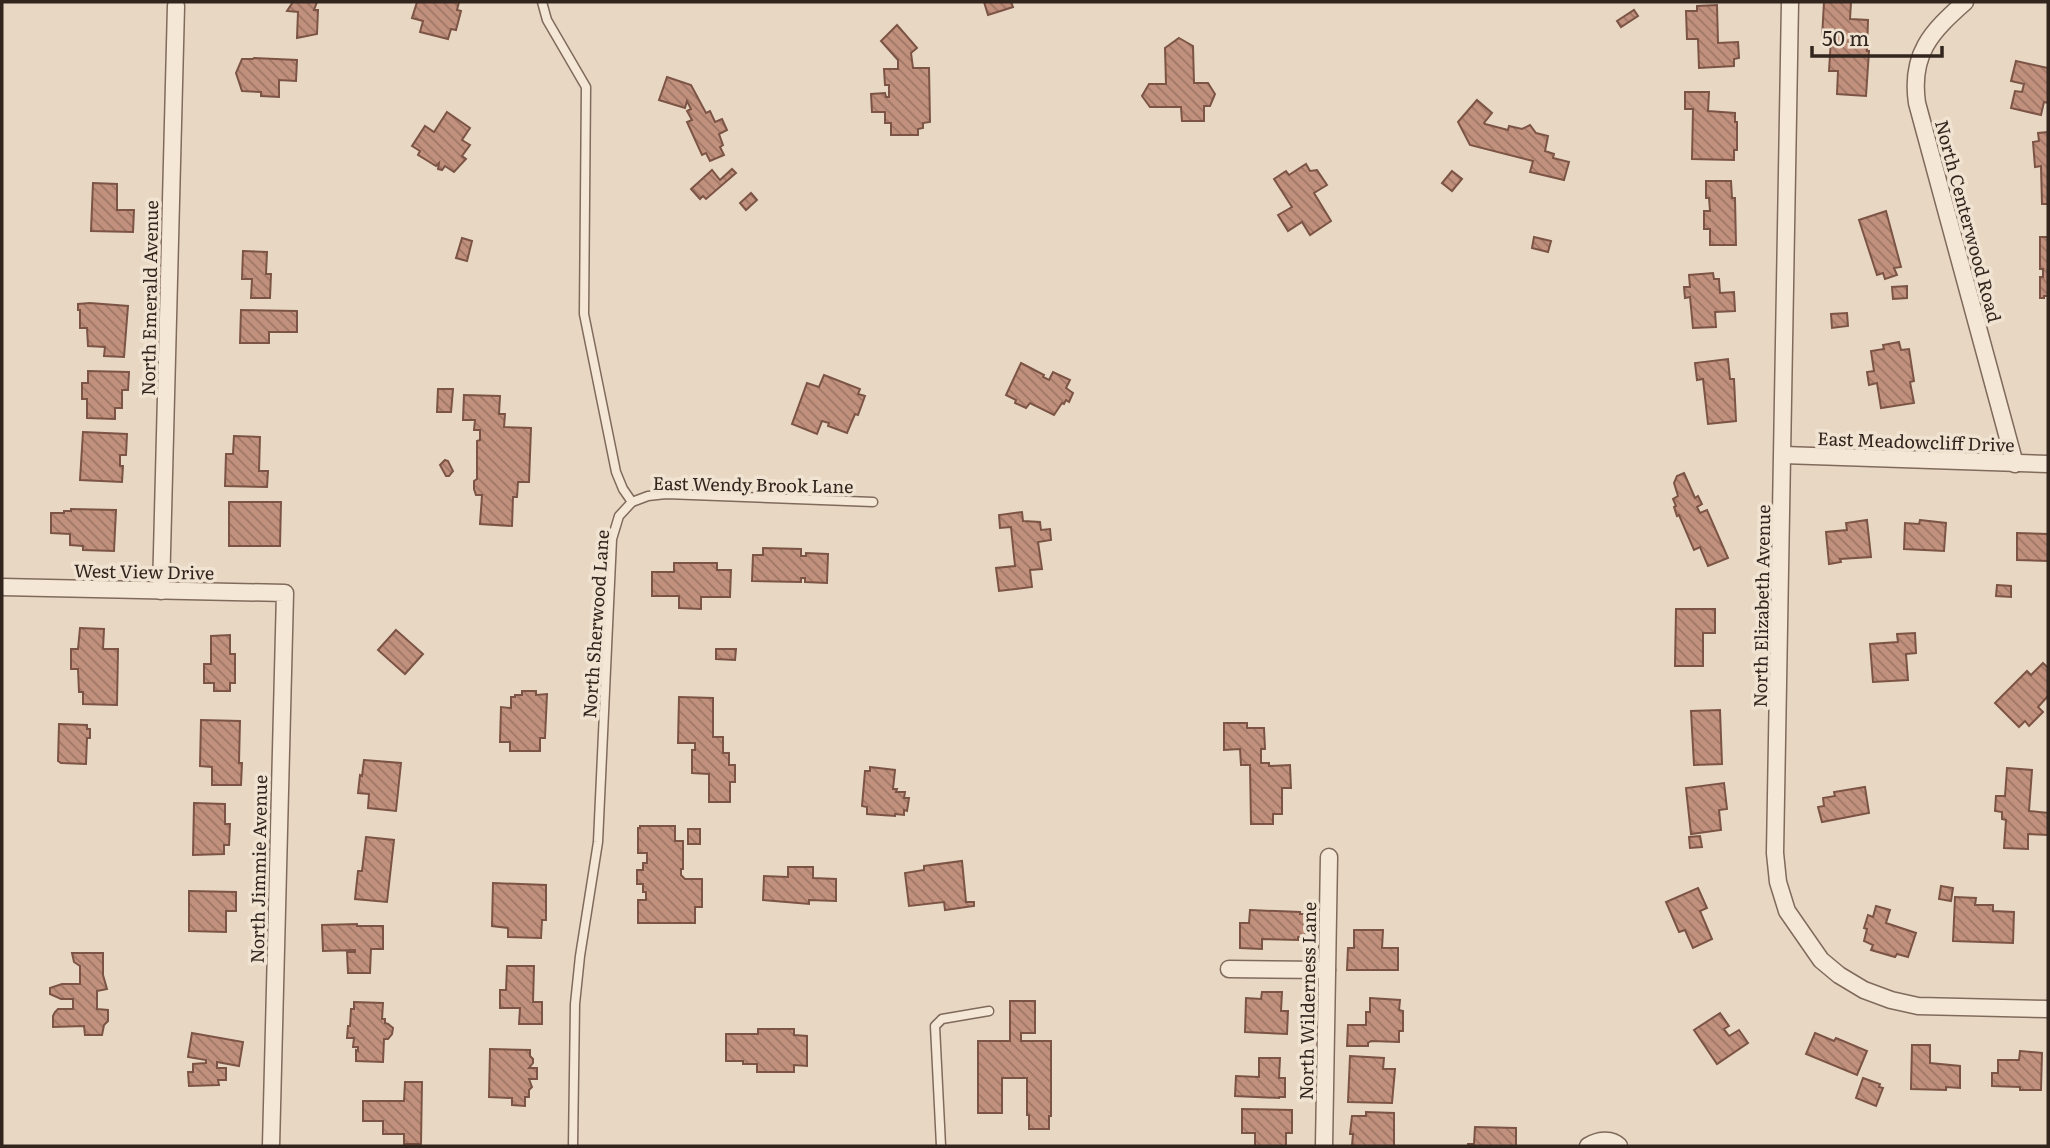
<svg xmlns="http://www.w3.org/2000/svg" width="2050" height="1148" font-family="Literata,serif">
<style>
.building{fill:url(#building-back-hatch);stroke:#7c5445;stroke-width:2}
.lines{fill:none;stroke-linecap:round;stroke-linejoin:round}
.service-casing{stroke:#806a5c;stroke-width:11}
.minor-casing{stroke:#806a5c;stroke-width:19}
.service{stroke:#f4e7d5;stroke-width:8}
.minor{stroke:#f4e7d5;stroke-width:16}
.labels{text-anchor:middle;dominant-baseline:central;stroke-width:7;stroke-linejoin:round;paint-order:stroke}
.street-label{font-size:18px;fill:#31251e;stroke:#f0e3d1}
</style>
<defs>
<pattern id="building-back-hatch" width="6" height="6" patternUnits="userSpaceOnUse" patternTransform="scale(1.75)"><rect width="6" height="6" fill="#c2917d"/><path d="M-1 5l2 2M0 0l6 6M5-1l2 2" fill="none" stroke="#9e7666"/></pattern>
</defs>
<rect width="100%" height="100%" fill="#e8d8c3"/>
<!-- building -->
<g class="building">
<path d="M293,2H317L314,10H318L317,34L297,38L298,12L287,11Z"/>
<path d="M417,2H459L457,10L461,11L456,30L451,29L448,39L420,32L423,21L412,18Z"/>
<path d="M984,2H1011L1013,7L988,15Z"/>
<path d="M1824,2H1851L1850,19L1868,20L1867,51H1869L1866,96L1837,94L1838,71H1829L1831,39L1822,38Z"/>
<path d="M1717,5L1718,43L1738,42L1739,58L1734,59V66L1699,68L1698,39H1687L1686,11H1697V6Z"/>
<path d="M1634,10L1638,16L1621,27L1617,21Z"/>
<path d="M897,25L917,48L911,53L913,68H929L930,122L923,123V128L918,129V135H891V123H885V112H872L871,94L885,93L886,97H889V85H885L884,69H898V60L881,41Z"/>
<path d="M1179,38L1193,46L1194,83H1208L1215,94L1210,106H1204V121H1182L1181,107H1150L1142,96L1149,84H1166L1165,48Z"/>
<path d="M254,58L297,60L296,81L279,80V97L261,96V92L242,91L236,73L242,59H253Z"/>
<path d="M2016,61L2048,68V103L2044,102L2041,115L2011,108L2015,91L2022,92L2024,84L2011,81Z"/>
<path d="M667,77L691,85L706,113L710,111L715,122L722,119L727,130L719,134L723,145L720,147L724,155L710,161L706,153L702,155L687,122L692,120L687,111L691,109L687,101L685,108L659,100Z"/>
<path d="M1685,92H1709L1708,111L1735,113V122H1737V150H1734V160L1692,159L1693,109H1685Z"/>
<path d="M1477,100L1492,113L1484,123L1485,124L1508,130L1509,126L1522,129L1530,125L1536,133L1548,136L1545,151L1554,154L1553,158L1569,162L1564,180L1530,172L1533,161L1470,145L1458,122Z"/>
<path d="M447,112L470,128L462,140L470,145L462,156L466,159L454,172L445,166L442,170L438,169L439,163L436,166L418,155L420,151L412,146L425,126L434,132Z"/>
<path d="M2048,132V204H2042L2041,166L2035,167L2033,142L2039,141L2038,133Z"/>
<path d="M1306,164L1310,171L1317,170L1327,185L1314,193L1331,221L1310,235L1302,222L1288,231L1278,215L1292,207L1274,179L1286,171L1289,175Z"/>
<path d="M732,169L736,173L706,199L703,196L700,199L691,189L712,170L720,180Z"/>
<path d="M1452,171L1462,179L1452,191L1442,183Z"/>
<path d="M1706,181H1731L1732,198H1735L1736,245H1710V229H1704V211H1710L1709,198H1706Z"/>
<path d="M93,183L117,184V210H134L133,232L91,231Z"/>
<path d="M751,193L757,200L746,210L740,203Z"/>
<path d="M1886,211L1901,267L1894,268L1897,275L1885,279L1883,273L1877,275L1859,220Z"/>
<path d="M1534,237L1551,241L1548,252L1532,248Z"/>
<path d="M2040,237H2048V296H2044V298H2040V277H2043V269H2040Z"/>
<path d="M462,238L472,241L467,261L456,258Z"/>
<path d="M243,251L267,252L266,274H271L270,298H251L252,279H242Z"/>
<path d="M1713,273L1714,279H1719L1720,293L1734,292L1735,311L1715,312L1716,327L1693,328L1690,297L1685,298L1684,287H1690L1689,275Z"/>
<path d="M1907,286V298L1893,299L1892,287Z"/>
<path d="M90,303L128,306L124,357L104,356L105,347L88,346L87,328H80V310H78V304Z"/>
<path d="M241,310L297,311V332H269V343H240Z"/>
<path d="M1847,313L1848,326L1832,328L1831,314Z"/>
<path d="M1899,342L1901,350L1909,349L1914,381L1910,382L1914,403L1881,408L1877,383L1869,385L1867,372L1874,371L1871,351L1884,349L1883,345Z"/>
<path d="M1728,359L1730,379H1734L1736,421L1708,424L1703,379L1697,380L1695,363Z"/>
<path d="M1021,363L1044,375L1043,377L1049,380L1053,372L1070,380L1066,388L1073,393L1069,402L1066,400L1064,404L1062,403L1054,415L1030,403L1026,408L1015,403L1016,400L1006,395Z"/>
<path d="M88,371L129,372L128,390H122V408H115V419L87,418V399H82V383H88Z"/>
<path d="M824,375L860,389L858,394L865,396L858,415L855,414L847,433L828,426L829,423L822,421L817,434L792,424L807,383L819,387Z"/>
<path d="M438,389H453L451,412H437Z"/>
<path d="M464,395L500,396L499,414H505L504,427L531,428L529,482H518L517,497H513L512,526L480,524L482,495H476L474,489V481L477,479V441L480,440V430H474L475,420H463Z"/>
<path d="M83,432L127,434L126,455H120V466H123L122,482L80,480Z"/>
<path d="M234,436L260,437L259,471H268L267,487L225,486L226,454H233Z"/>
<path d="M445,460L448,461L453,471L449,476H446L440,465Z"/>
<path d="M1684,473L1695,498L1698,496L1702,504L1697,507L1700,513L1707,510L1728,558L1708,566L1700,547L1694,550L1679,515L1677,516L1674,507L1676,506L1673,499L1678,496L1674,483L1677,476Z"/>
<path d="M229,502H281L280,546H229Z"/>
<path d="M71,509L116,510L114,551L83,550V546L70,545V534L51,533V513H64V511H71Z"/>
<path d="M1022,512L1023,521L1040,522L1041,530L1050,529L1051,540L1038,542L1042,569L1030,570L1032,587L999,591L996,568L1015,566L1011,527L1000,528L999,515Z"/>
<path d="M1867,520L1871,557L1840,559L1841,562L1829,564L1826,532L1847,530L1846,523Z"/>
<path d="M1920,520L1946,523L1944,551L1904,549L1905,523L1919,524Z"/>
<path d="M2017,533L2048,534V561L2017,560Z"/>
<path d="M763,548L801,549V556H806V553L828,554L827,583L805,582V578H801V582L752,581L753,555H763Z"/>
<path d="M674,563H717V570H731L730,597H701V609L679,608V596H652V572H674Z"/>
<path d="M1997,585L2011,586V597L1996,596Z"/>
<path d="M1676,609H1715V633H1703V666H1675Z"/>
<path d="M80,628L104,629L103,649H118L117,705L83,704V692H79L78,669H71V649H78Z"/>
<path d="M396,630L423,654L405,674L378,650Z"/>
<path d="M1915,633L1916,653L1906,654L1908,680L1873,682L1870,644L1898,642L1897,634Z"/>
<path d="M230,635V654H235V683H230V691H214V683H204V664H211V636Z"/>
<path d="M716,649H736L735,660L716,659Z"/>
<path d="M2043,663L2048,668V696L2038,707L2043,712L2029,726L2025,721L2019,727L1995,703L2027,671L2031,675Z"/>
<path d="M522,691H536V695L547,694L545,738H540V751H510V742H500L501,707L511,708V697H515V695H522Z"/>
<path d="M679,697L713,698V737H723V753H729V765H735V782H730V802H709V774L692,773V750H695V743H678Z"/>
<path d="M1720,710L1722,764L1694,765L1691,711Z"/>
<path d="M201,720L240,721L239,763H242L241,785H212V767L200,766Z"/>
<path d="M1224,723H1247V728H1264L1265,749H1261V763H1269V766L1290,765L1291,788H1282V814H1273V824H1251L1250,765H1241L1240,749L1224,750Z"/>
<path d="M59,724L87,725V729H90V738H87L86,764L61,763L58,761Z"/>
<path d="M364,760L401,763L396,811L368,808L369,794L358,793L360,775L362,776Z"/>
<path d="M870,767L895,770L893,789H897L896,792H905L904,798H909L907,811L904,810V815L895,814V816L867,814V807L862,806L865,771H870Z"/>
<path d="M2007,768L2032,770L2029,811L2048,813V835L2028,834V849L2004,848L2006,820L2002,819V812L1995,811L1996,796H2005Z"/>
<path d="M1724,783L1727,809L1719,810L1721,830L1691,834L1686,788Z"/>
<path d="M1865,787L1869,813L1822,822L1818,807L1824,806L1823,798L1835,796L1834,792Z"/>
<path d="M194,803L225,804V824H230L229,845H224V854L193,855Z"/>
<path d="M640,826H675V841H683V869H681V875L685,879H702V907H695V923H638V900H646V892H643V884H637V870H643V863H647V853H638V828H640Z"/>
<rect x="688" y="829" width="12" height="15"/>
<path d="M1700,836L1702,847L1690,848L1689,837Z"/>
<path d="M366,837L394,840L387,902L355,899L358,871H362Z"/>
<path d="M962,861L966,902H974V906L945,910L944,902L909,906L905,873L924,870V866Z"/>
<path d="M788,867H813V878L836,879V901L809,900V904L763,900L764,876L788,877Z"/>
<path d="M493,883L546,885V920H542L541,938L508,937V928L492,926Z"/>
<path d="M1941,886L1953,888L1951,901L1939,899Z"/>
<path d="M1698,888L1707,908L1700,911L1712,939L1693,948L1685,930L1679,932L1666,902Z"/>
<path d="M189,891L236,892V911H226V932L189,931Z"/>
<path d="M1955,897L1976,898L1975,905H1993V911L2014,912L2013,943L1953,941Z"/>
<path d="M1876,906L1890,910L1886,923L1916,933L1908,957L1897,954L1895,957L1871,950L1873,945L1864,941L1867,929L1864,928L1868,915L1873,917Z"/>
<path d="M1250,910L1300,912V914H1306L1305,937H1298V940L1262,939V949L1240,948V923H1249Z"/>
<path d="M357,924V926H383V949H371L370,973H348L347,952H355V950L323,951L322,925Z"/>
<path d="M1354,930H1383L1382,948H1398V970H1347L1348,948H1354Z"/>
<path d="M72,953H103V975L107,989L97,991V1009L108,1010V1021L104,1025L102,1035H85L84,1026L53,1027V1016L55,1012L58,1009H73V999H61L50,994V988L62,984H80V966L74,962Z"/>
<path d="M507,966H534L533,1002H542V1024H519L520,1008H500V990H506Z"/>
<path d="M1262,992H1282L1281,1011H1288L1287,1034L1245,1032L1246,998L1261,999Z"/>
<path d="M1370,998L1400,1000L1399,1010L1403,1011V1031H1399V1042L1371,1041L1368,1043V1046H1347L1348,1025H1366V1012H1370Z"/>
<path d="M1010,1001H1035V1033H1021V1041H1051V1116H1049V1129H1029V1115H1027V1078H1002V1113H978V1041H1010Z"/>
<path d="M354,1002L383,1003L382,1019H385V1023L388,1024L393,1028L392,1034L388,1039H384L383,1062L356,1061V1050L358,1051V1047H353L354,1038H347L348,1026H350L351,1009H354Z"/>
<path d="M1720,1013L1729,1026L1724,1029L1729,1036L1739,1030L1748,1043L1717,1064L1694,1030Z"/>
<path d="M758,1029H794V1035L807,1036V1066L794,1065V1072H757V1064H743V1061H726V1034H758Z"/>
<path d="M192,1033L243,1042L239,1066L217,1062V1068H226V1080H218L219,1085L189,1086L188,1072H193V1064L206,1063V1060L188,1057Z"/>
<path d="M1815,1033L1834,1041L1836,1038L1867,1051L1857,1075L1806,1054Z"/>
<path d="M1912,1045H1930V1063L1960,1066V1088L1946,1087V1090L1911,1089Z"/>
<path d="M490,1049L530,1050V1056L533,1059V1063L529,1068H537V1079H529L532,1087L529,1090V1097H525V1106L512,1105V1098L489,1097Z"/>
<path d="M2020,1051L2042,1053L2041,1090H2020V1087L1992,1086V1073H1998V1060H2019Z"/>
<path d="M1350,1056L1384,1058L1383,1069H1395L1392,1103L1348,1102Z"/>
<path d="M1259,1058H1280L1279,1078H1285V1097H1279V1098L1235,1096L1236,1076L1259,1077Z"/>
<path d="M1863,1078L1880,1084L1879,1087L1883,1088L1876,1106L1856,1098Z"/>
<path d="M405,1082H422L421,1144H404V1134H383V1121H363V1101H404Z"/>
<path d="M1242,1109L1292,1110V1133H1286V1146H1255V1133H1242Z"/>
<path d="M1366,1112L1394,1113V1146H1352L1353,1134H1350L1352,1116H1366Z"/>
<path d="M1475,1127L1516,1128V1146H1468V1144H1474Z"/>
</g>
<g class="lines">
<!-- service casing -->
<g class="service-casing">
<g id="service">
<path d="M542,2L547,20L586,87L584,314L616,472L623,489L632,502L619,516L612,539L598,842L580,956L575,1004L573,1146"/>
<path d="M632,502L648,496L666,494L873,502"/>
<path d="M941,1146L935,1026L942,1019L989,1011"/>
</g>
</g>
<!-- minor casing -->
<g class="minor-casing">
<g id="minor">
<path d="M1790,2L1775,853L1778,882L1787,911L1821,960L1839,975L1864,990L1891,1000L1918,1006L2048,1009"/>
<path d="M1965,2C1931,32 1910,54 1917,103L2015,464"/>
<path d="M1783,455L2048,464"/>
<path d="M2,587L285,593L271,1146"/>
<path d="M161,591L176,6"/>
<path d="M1229,969L1327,970"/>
<path d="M1324,1146L1329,857"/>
<path d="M1588,1146C1598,1140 1611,1138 1619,1146"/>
</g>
</g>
<!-- service -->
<use href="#service" class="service"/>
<!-- minor -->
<use href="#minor" class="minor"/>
</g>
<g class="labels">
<!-- street labels -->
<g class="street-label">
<text transform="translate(1969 221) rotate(75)">North Centerwood Road</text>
<text transform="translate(149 298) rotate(-89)">North Emerald Avenue</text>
<text transform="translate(1916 441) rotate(2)">East Meadowcliff Drive</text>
<text transform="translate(753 484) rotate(1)">East Wendy Brook Lane</text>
<text transform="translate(144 571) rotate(1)">West View Drive</text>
<text transform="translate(1761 606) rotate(-89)">North Elizabeth Avenue</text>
<text transform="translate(595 624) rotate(-86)">North Sherwood Lane</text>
<text transform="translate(258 869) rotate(-89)">North Jimmie Avenue</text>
<text transform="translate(1307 1001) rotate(-89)">North Wilderness Lane</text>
</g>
</g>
<!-- border -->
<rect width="2050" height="1148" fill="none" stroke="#31251e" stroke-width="7"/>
<!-- scale -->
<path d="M1812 46v10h130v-10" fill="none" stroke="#31251e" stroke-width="3.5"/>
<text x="1822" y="46" font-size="21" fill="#31251e" stroke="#f0e3d1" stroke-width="5" paint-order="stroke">50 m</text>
</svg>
